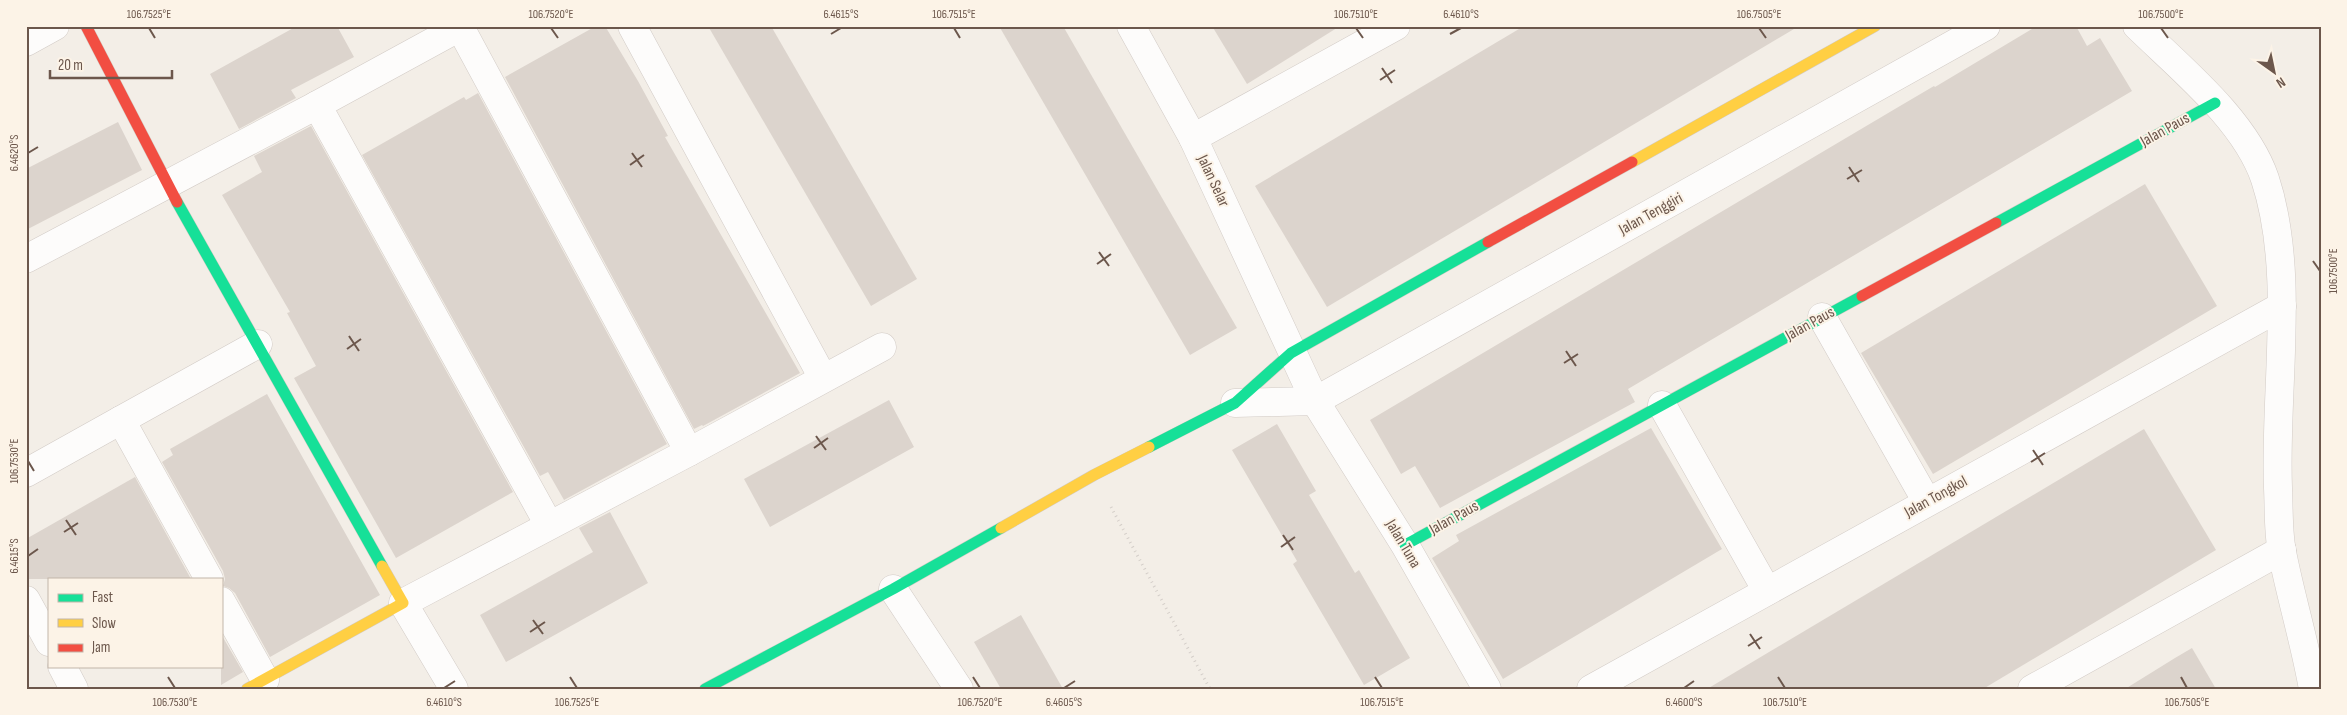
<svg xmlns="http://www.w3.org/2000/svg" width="2347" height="715" font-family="'Sofia Sans Condensed',sans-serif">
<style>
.building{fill:#dcd4cd}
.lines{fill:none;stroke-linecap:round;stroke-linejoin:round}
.street-casing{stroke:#d2cbc6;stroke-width:29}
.fast-casing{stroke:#d2cbc4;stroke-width:12}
.slow-casing{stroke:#d2cbc4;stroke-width:12}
.jam-casing{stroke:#d2cbc4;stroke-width:12}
.path{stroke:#d4cec9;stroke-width:3;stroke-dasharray:1 4;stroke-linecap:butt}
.street{stroke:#fdfcfb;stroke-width:28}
.fast{stroke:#16e098;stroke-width:11}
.slow{stroke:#ffcf43;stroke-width:11}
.jam{stroke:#f24e42;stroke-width:11}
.ticks{fill:none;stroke:#6c574c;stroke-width:2}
.labels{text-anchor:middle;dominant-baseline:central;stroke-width:4;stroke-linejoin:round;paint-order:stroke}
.street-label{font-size:16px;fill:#6c574c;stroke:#fcf3e7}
.neatline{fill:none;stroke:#6c574c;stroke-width:2}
.ticks-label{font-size:12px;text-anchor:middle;fill:#6c574c}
</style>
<rect width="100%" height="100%" fill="#f3eee7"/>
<!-- building -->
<g class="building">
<path d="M297,26H337L354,57L291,90L296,98L239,129L210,74Z"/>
<path d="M596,26H605L638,81L668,136L665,137L800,373L703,426L702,425L694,429L505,77Z"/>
<path d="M708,26H771L917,279L871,306Z"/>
<path d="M999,26H1063L1237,328L1190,355Z"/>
<path d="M1212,26H1340L1247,84Z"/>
<path d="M1524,26H1799L1327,307L1255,186Z"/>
<path d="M2037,26H2076L2087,46L2100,38L2132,91L1628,389L1635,402L1440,508L1415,466L1401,474L1370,420L1900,106L1934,86L1935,87Z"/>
<path d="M478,93L667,444L564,500L548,472L540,476L362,155L464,97L466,100Z"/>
<path d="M118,122L142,170L26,230V169Z"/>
<path d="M311,126L513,492L396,558L294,378L316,366L287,313L290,312L222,195L262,172L254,156Z"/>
<path d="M2145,184L2217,306L1933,474L1861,353Z"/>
<path d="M267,394L380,595L270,657L235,593L229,588L223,586L225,579L223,571L162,462L173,455L170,449Z"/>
<path d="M889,400L914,447L770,527L744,479Z"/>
<path d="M1277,424L1316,491L1309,495L1355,573L1359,570L1410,658L1364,685L1293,564L1297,561L1232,450Z"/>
<path d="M1651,428L1722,549L1503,679L1432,558L1459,541L1456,535Z"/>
<path d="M2144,429L2216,550L1983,689H1707Z"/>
<path d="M135,477L191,579H26V539Z"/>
<path d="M610,512L648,583L506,662L480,615L593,552L579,528Z"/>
<path d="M1021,615L1063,689H1001L974,642Z"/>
<path d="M221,634L243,672L221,685Z"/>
<path d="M2192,648L2216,689H2125L2175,658Z"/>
</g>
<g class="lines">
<!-- street casing -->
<g class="street-casing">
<g id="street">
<path d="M461,26L460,27L689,452"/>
<path d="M632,26L823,378"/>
<path d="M1131,26L1193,138"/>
<path d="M1396,26L1193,138L1315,401L1405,545L1487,689"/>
<path d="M2137,26C2181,69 2245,120 2265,179C2296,273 2274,390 2278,488C2279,509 2278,532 2282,552C2291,598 2305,643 2313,689"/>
<path d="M460,27L317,105L549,525"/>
<path d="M26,42L55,26"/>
<path d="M26,259L317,105"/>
<path d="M1822,317L1927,502"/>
<path d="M1235,403L1315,401L1986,26"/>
<path d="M1662,405L1767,591"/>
<path d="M26,473L121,420"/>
<path d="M209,579L121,420L258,344"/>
<path d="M893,589L959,689"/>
<path d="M26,600L49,642"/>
<path d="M221,601L265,680"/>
<path d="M62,666L74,689"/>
<path d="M454,689L403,603L689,452L882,347"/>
<path d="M1591,689L2282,306"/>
<path d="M2032,689L2282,550"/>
</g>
</g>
<!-- fast casing -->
<g class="fast-casing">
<g id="fast">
<path d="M177,202L382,566"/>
<path d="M1996,223L2215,103"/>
<path d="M1149,447L1235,403L1291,353L1488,242"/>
<path d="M1405,545L1862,296"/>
<path d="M705,689L893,589L1001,528"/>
</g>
</g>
<!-- slow casing -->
<g class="slow-casing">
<g id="slow">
<path d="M1632,162L1875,26"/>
<path d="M1001,528L1094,475L1149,447"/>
<path d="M247,689L403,603L382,566"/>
</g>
</g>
<!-- jam casing -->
<g class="jam-casing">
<g id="jam">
<path d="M86,26L177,202"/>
<path d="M1488,242L1632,162"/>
<path d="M1862,296L1996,223"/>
</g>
</g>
<!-- path -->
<path class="path" d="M1111,507L1210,689"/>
<!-- street -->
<use href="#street" class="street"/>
<!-- fast -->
<use href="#fast" class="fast"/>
<!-- slow -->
<use href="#slow" class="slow"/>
<!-- jam -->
<use href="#jam" class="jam"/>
</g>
<!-- ticks -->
<path class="ticks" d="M149,28L155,38M551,28L558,38M954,28L960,38M1356,28L1363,38M1759,28L1766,38M2161,28L2168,38M831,34L841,28M1450,34L1461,28M1382,68L1392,83M1380,80L1395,70M28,153L38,147M632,153L642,167M630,165L644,155M1849,167L1859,182M1847,179L1862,170M1099,252L1109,266M2313,261L2320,271M1097,264L1111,254M349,336L359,351M347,349L361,339M1566,351L1576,366M1564,363L1578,354M816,436L826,450M814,448L828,438M2033,450L2043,465M28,461L34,471M2031,462L2045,453M66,520L76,535M64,532L78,523M1283,535L1293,550M1281,547L1295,537M28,556L38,549M533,620L543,634M530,632L545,622M1750,634L1760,649M1748,646L1762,637M168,677L175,688M570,677L577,688M973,677L980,688M1375,677L1382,688M1778,677L1785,688M2181,677L2187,688M444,688L455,681M1064,688L1075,681M1684,688L1694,681"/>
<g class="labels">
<!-- street labels -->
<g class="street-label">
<text transform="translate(2165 130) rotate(-29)">Jalan Paus</text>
<text transform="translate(1213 181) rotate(65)">Jalan Selar</text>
<text transform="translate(1651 214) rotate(-29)">Jalan Tenggiri</text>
<text transform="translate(1810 324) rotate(-29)">Jalan Paus</text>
<text transform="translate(1936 497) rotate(-29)">Jalan Tongkol</text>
<text transform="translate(1454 518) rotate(-29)">Jalan Paus</text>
<text transform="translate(1403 544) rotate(59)">Jalan Tuna</text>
</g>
</g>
<!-- border -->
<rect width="2347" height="715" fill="none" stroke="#fcf3e7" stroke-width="55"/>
<!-- legend -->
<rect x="48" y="578" width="175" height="90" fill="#fcf3e7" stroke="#c2b5a9"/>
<rect x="58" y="594" width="25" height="8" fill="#16e098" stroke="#c2b5a9"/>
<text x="92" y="602" font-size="15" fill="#6c574c">Fast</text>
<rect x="58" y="619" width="25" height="8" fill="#ffcf43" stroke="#c2b5a9"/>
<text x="92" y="628" font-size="15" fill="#6c574c">Slow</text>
<rect x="58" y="644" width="25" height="8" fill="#f24e42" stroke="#c2b5a9"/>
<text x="92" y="652" font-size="15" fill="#6c574c">Jam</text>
<!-- north arrow -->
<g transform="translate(2274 72) rotate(147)" stroke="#fcf3e7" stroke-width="4" paint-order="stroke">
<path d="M0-4L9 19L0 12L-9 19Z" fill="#6c574c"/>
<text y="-8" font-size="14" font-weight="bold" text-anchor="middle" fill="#6c574c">N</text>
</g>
<!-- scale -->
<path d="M50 70v8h122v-8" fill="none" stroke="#6c574c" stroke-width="2.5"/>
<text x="58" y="70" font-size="15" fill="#6c574c" stroke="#fcf3e7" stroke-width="4" paint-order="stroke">20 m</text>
<rect x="28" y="28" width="2292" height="660" class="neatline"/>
<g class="ticks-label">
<text x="149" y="18">106.7525°E</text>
<text x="551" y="18">106.7520°E</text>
<text x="841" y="18">6.4615°S</text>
<text x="954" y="18">106.7515°E</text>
<text x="1356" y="18">106.7510°E</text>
<text x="1461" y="18">6.4610°S</text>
<text x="1759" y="18">106.7505°E</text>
<text x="2161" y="18">106.7500°E</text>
<text transform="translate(14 153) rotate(-90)" y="4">6.4620°S</text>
<text transform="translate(2333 271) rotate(-90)" y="4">106.7500°E</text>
<text transform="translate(14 461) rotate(-90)" y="4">106.7530°E</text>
<text transform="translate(14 556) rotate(-90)" y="4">6.4615°S</text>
<text x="175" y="706">106.7530°E</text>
<text x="444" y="706">6.4610°S</text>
<text x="577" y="706">106.7525°E</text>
<text x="980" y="706">106.7520°E</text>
<text x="1064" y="706">6.4605°S</text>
<text x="1382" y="706">106.7515°E</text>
<text x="1684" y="706">6.4600°S</text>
<text x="1785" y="706">106.7510°E</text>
<text x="2187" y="706">106.7505°E</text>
</g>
</svg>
